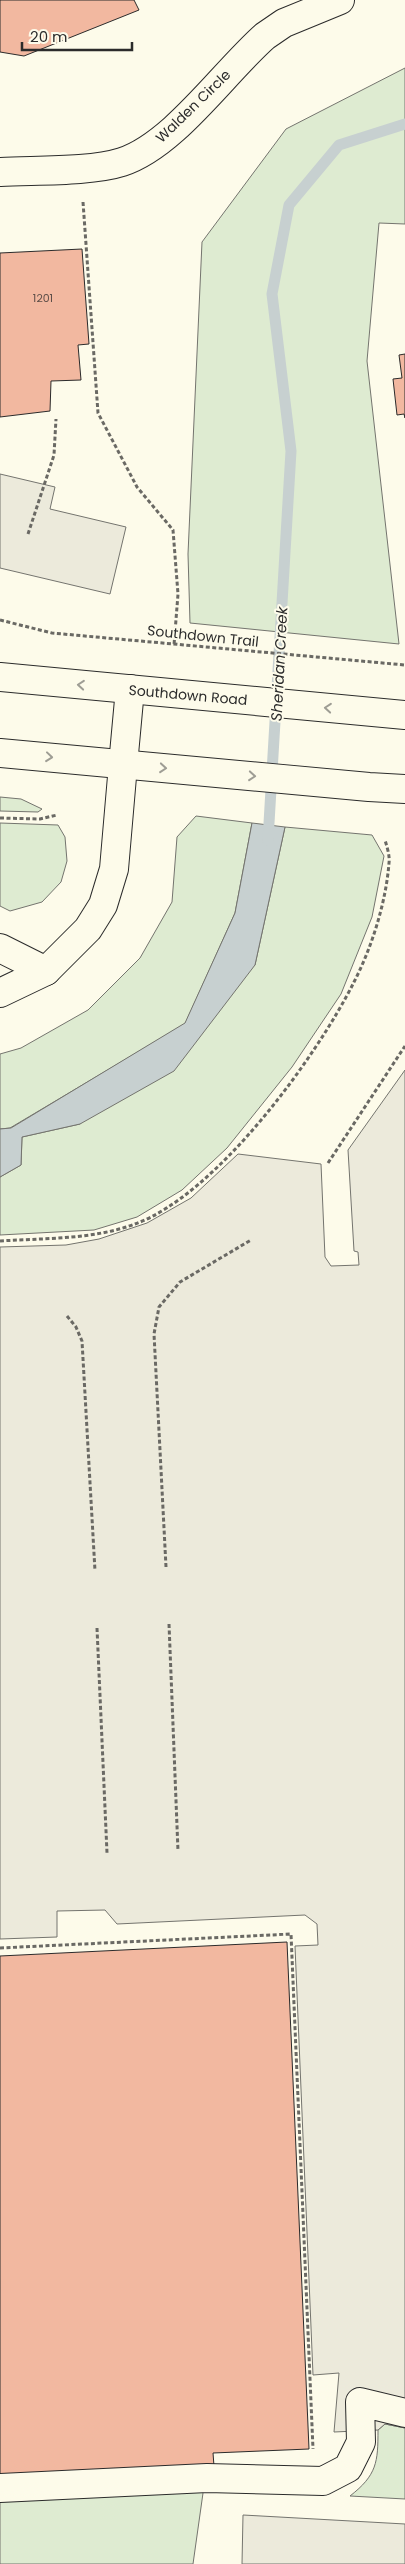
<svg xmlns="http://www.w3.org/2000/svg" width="405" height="2564" font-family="Poppins,sans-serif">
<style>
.green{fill:#deebd1;stroke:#74746e}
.parking{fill:#eceadb;stroke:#74746e}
.water{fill:#c7d0d0;stroke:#74746e}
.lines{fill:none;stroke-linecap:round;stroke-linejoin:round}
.stream{stroke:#c7d0d0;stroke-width:11}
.building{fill:#f2b8a0;stroke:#2b2b2b}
.minor-casing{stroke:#2b2b2b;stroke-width:30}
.major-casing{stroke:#2b2b2b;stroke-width:30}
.path{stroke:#6a6964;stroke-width:3;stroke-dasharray:4 2.5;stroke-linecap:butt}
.minor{stroke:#fdfbea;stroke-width:28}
.major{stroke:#fdfbea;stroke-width:28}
.oneway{stroke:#9e9d94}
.labels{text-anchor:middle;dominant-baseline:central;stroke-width:4;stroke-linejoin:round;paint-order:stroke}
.number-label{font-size:11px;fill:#5d4e48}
.street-label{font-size:14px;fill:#2b2b2b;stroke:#fdfbea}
.water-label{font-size:15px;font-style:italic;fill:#2b2b2b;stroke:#fdfbea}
</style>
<rect width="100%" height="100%" fill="#fdfbea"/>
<!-- green -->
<g class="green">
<path d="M405,68V224L379,223L367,361L399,644L190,623L188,554L202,242L286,129Z"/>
<path d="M0,797L21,799L42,809L38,812L0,811Z"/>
<path d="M196,816L252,823L235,913L185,1024L10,1128L0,1129V1054L21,1048L88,1010L140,958L172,902L177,837Z"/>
<path d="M0,823L58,825L65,837L67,861L61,882L42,902L10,911L0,906Z"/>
<path d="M285,827L372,835L384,856L372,917L341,994L292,1067L227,1148L182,1190L137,1217L94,1230L0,1235V1177L21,1165L22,1137L80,1124L255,965Z"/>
<path d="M385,2424L405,2428V2499L350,2496C377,2475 378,2462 378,2430Z"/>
<path d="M204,2486L193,2564H0V2496Z"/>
</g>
<!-- parking -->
<g class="parking">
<path d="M0,474L55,487L50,509L126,527L110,594L0,568Z"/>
<path d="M405,1070V2428L385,2424L378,2430L334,2432L339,2373L313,2375L295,1946L318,1945L317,1924L305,1915L117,1924L105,1910L57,1911V1937L0,1939V1247L66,1245L99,1239L147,1223L191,1198L238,1154L321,1164L325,1257L331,1266L359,1265L358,1252L354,1251L348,1150Z"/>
<path d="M243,2515L405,2524V2564H242Z"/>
</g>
<!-- water -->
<path class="water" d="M252,823L285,827L255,965L174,1071L80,1124L22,1137L21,1165L0,1177V1129L11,1128L185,1023L235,913Z"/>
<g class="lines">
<!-- stream -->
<path class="stream" d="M268,840L291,451L272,294L289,205L339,145L405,124"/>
</g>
<!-- building -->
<g class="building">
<path d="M0,0H134L139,10L24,56L0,52Z"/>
<path d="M82,249L89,344L78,345L81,380L51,381L50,411L0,417V253Z"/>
<path d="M405,354V418L404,414L397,415L393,379L402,378L399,355Z"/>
<path d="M287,1942L309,2449L213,2453L214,2466L0,2476V1956Z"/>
</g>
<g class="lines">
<!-- minor casing -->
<g class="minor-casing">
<g id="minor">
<path d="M0,172C34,170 91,172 122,162C174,145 223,73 265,36L284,23L340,0"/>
<path d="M0,948L46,971"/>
<path d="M0,993L46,971L88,929L103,905L114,869L123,765"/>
<path d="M0,2488L207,2478L323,2481L348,2468L361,2442L360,2402L405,2413"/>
</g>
</g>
<!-- major casing -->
<g class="major-casing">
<g id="major">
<path d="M0,677L405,715"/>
<path d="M0,753L369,787L405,789"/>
<path d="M123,765L130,689"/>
</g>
</g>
<!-- path -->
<g class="path">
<path d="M83,202L98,413L137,487L173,530L178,594L174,645"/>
<path d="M28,534L54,455L56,419"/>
<path d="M0,620L52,633L405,665"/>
<path d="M0,818L40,819L57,815"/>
<path d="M328,1163L405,1046"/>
<path d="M0,1241C44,1238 92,1240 135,1224C216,1195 316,1058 354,982C372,947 386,902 389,863C390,856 387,847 385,840"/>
<path d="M67,1316L76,1327L82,1341L95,1571"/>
<path d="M166,1567L154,1334L159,1307L180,1282L251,1240"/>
<path d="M169,1624L178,1851"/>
<path d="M97,1628L107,1853"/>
<path d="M0,1948L291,1934L313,2449"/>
</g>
<!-- minor -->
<use href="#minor" class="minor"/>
<!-- major -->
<use href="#major" class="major"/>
</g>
<!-- one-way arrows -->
<defs><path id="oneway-chevron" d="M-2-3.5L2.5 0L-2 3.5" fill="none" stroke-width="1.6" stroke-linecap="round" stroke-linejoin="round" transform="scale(1.25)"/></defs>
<g class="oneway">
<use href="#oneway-chevron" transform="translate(81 685) rotate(-175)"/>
<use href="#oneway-chevron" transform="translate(328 708) rotate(-175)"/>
<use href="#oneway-chevron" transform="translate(49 757) rotate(6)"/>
<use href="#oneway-chevron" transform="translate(163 768) rotate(5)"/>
<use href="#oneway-chevron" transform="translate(252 776) rotate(5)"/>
</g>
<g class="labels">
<!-- number labels -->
<g class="number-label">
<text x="43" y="298">1201</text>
</g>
<!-- street labels -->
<g class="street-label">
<text transform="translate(193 106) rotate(-44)">Walden Circle</text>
<text transform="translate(203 636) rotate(6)">Southdown Trail</text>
<text transform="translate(188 695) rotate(5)">Southdown Road</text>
</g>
<!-- water labels -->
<g class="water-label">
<text transform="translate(279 664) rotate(-87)">Sheridan Creek</text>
</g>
</g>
<!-- scale -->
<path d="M22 42v8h110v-8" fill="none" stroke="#2b2b2b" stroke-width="2.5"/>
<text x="30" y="42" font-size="15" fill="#2b2b2b" stroke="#fdfbea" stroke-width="4" paint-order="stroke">20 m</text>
</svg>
